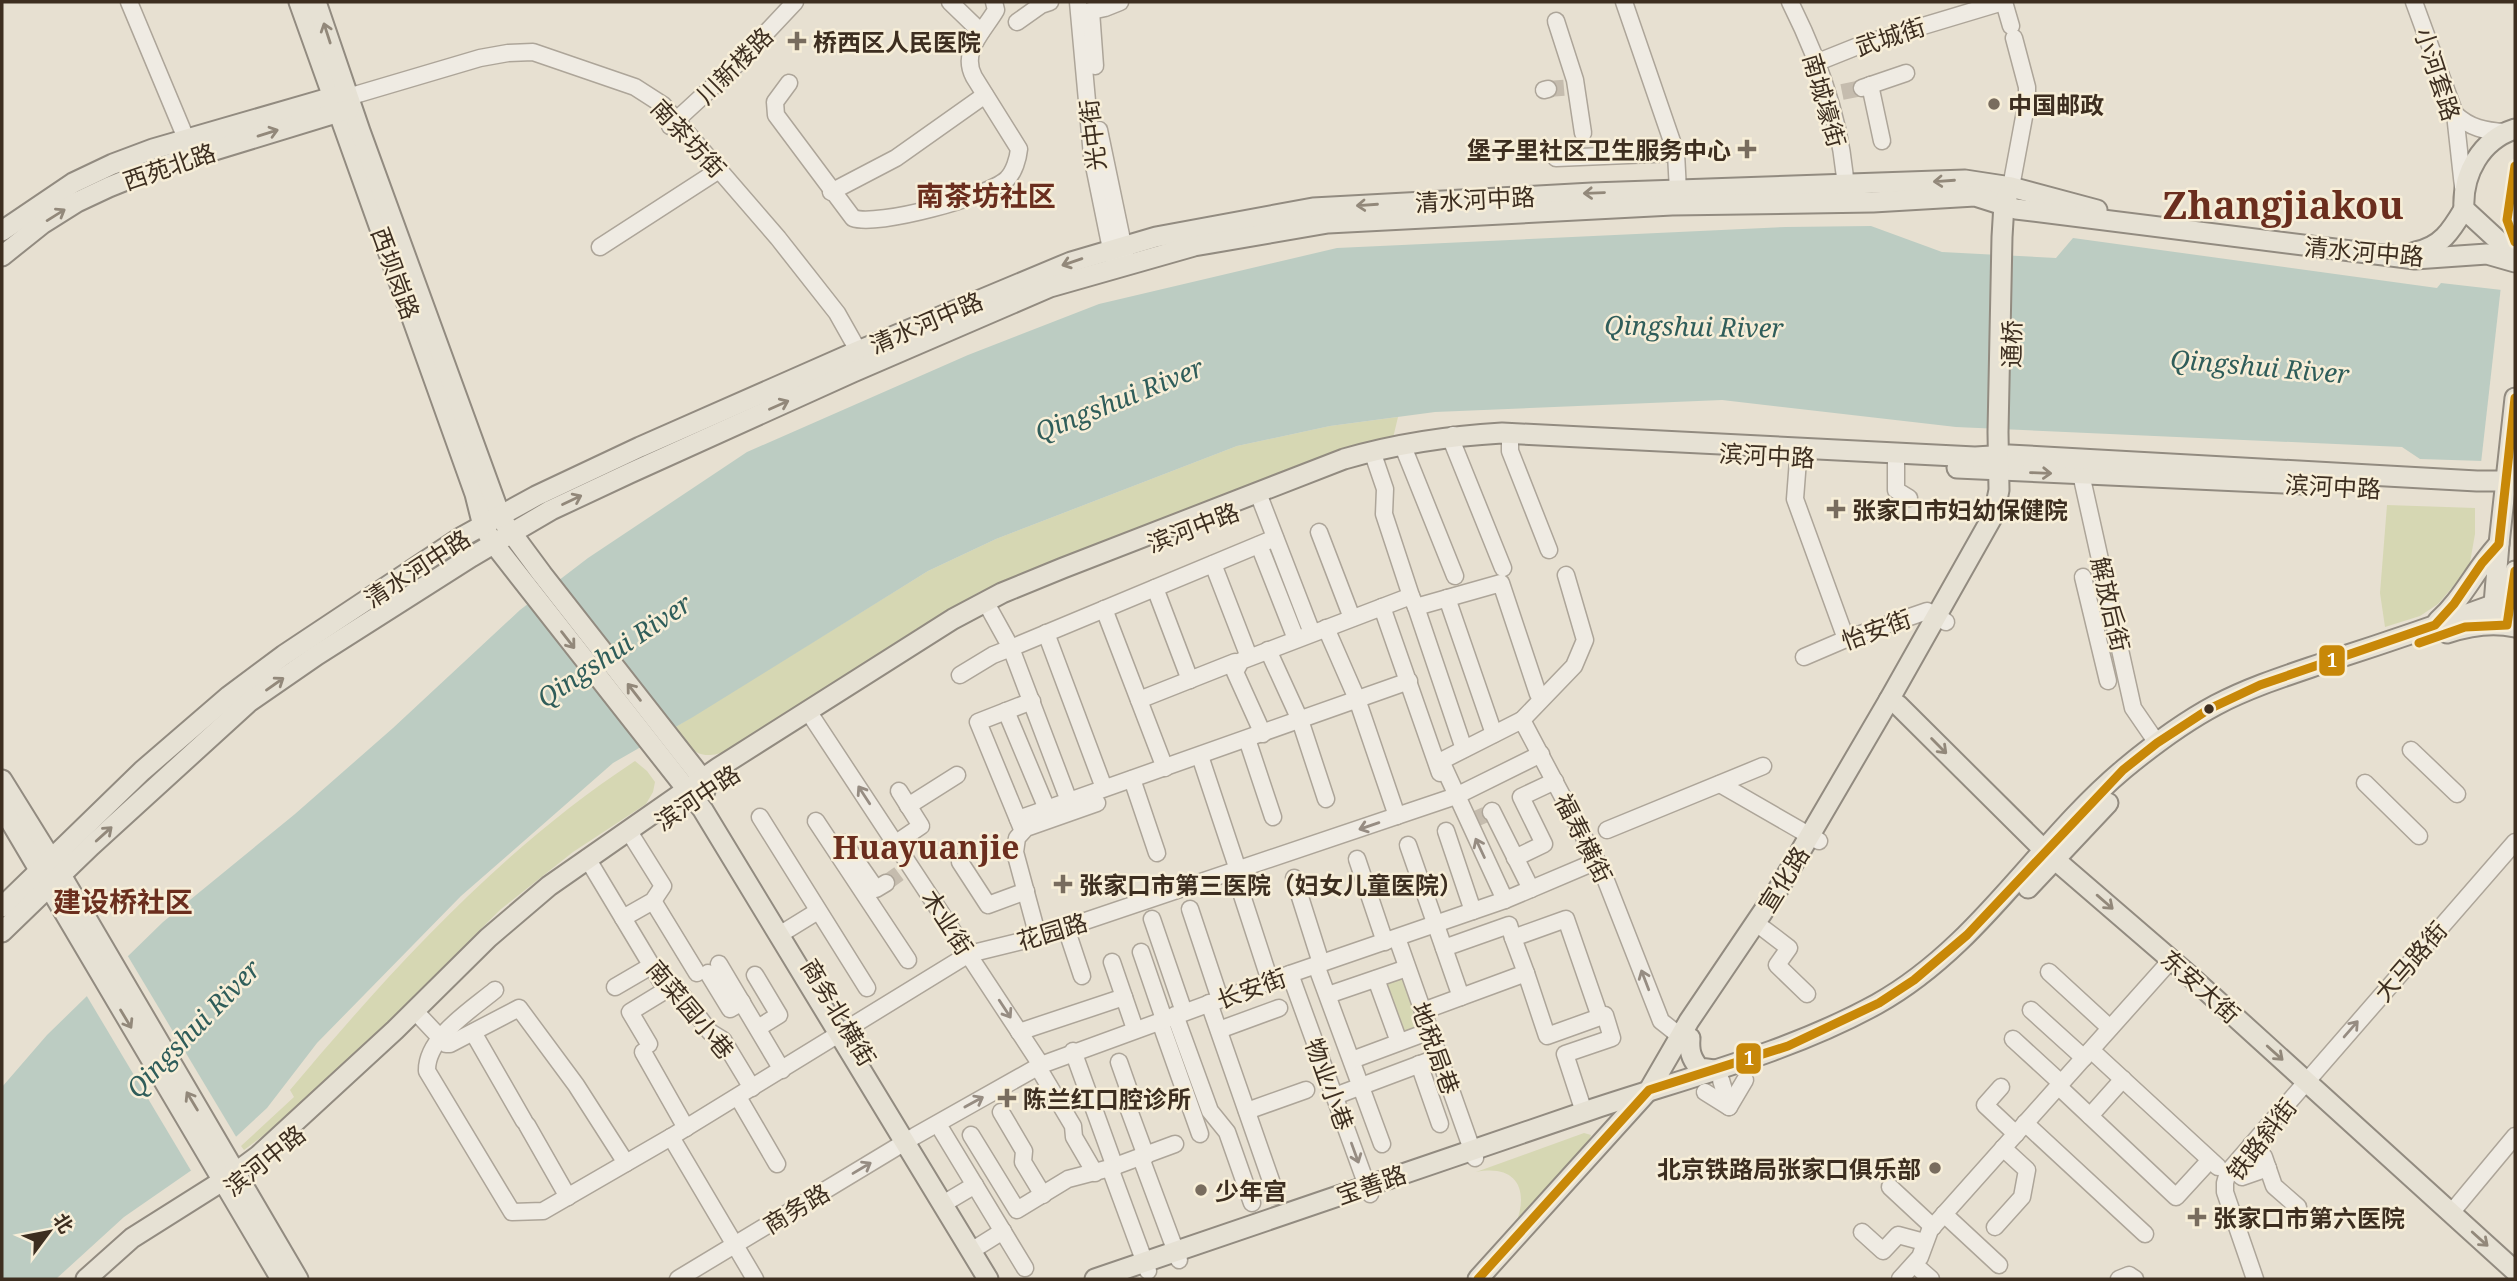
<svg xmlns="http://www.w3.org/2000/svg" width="2517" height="1281" font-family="'Noto Serif','Noto Sans SC',serif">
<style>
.green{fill:#d6d7b3}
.water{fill:#bcccc2}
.pier{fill:#e7e0d1}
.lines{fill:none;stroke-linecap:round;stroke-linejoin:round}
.minor-tunnel{stroke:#c5bcae;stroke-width:16;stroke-dasharray:16 8;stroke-linecap:butt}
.minor-casing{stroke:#ada599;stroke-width:19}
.major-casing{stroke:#928b80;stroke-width:23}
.minor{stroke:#efebe3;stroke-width:16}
.major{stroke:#e6e1d4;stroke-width:19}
.bus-1-casing{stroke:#f7eed8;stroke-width:14}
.bus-1{stroke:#c88808;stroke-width:9}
.oneway{stroke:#92887a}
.oneway2{stroke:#968c82}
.poi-dot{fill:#786c5e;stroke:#f7eed8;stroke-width:2.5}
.bus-dot{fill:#3d2e20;stroke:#f7eed8;stroke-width:2.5}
.labels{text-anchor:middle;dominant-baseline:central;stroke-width:5;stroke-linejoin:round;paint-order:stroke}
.street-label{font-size:24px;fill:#3d2e20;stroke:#f7eed8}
.poi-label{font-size:24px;font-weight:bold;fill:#3d2e20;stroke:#f7eed8;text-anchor:start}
.water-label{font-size:26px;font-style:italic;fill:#2f5d5a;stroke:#f7eed8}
.quarter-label{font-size:28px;font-weight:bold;fill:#6b2e1e;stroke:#f7eed8}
.district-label{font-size:32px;font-weight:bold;fill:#6b2e1e;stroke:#f7eed8}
.town-label{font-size:38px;font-weight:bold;fill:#6b2e1e;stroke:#f7eed8}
.line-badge{stroke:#f7eed8;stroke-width:2.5}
.badge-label{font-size:19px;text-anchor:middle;font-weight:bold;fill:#fff}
</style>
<rect width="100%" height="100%" fill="#e7e0d1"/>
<!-- green -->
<g class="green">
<path d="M1398,417L1393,438L1343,449L979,592L921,626L730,750C698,762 693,752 674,728L928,571L996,539L1237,446L1330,426Z"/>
<path d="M2387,505L2475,508V534L2469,568L2438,604L2420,616L2385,627L2380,593Z"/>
<path d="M635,761L647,771L655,782L653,792L646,804L573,852L501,909L305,1104L244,1150L241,1146L294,1097L290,1090C392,969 501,849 635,761Z"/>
<path d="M1406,971L1426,1029L1400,1038L1379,981Z"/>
<path d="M1584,1133L1591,1135L1589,1141L1515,1226C1530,1190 1517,1164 1476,1172Z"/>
</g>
<!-- water -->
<path class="water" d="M1871,226L1942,252L2056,258L2073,238L2437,288L2441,283L2502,290L2515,462L2420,459L2402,447L1956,427L1722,400L1435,412L1330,426L1237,446L996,539L928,571L693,717L613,763L461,896L317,1043L267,1108L225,1147L124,1217L56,1279H2V1087L47,1035L163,922L295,814L393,728L520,610L588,558L747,452L968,355L1099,304L1337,248L1786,227Z"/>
<!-- pier -->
<g class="pier">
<path d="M2501,286L2515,287V466L2481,463Z"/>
<path d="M126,953L238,1140L193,1174L85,993Z"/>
</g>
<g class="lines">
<!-- minor-tunnel -->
<g class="minor-tunnel">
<path d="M1548,89L1572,87"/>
<path d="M1842,92L1862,88"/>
<path d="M1471,821L1491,812"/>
<path d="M886,883L904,870"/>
</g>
<!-- minor casing -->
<g class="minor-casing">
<g id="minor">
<path d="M129,2L190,148"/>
<path d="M950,2L981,32"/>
<path d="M1078,2L1092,156L1113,259"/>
<path d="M1624,2L1676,153L1678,191"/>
<path d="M1790,2C1820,62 1844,128 1846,196"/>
<path d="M2004,2L2011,26"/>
<path d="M2414,2L2455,114L2463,187"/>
<path d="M1091,11L1095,66"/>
<path d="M1082,13L1105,8L1120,2"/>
<path d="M1556,21L1575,80L1583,133"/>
<path d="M1017,22L1041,5L1050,2"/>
<path d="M1818,62L1863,44L2003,2"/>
<path d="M789,83L775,102L776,115L853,218C877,227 988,197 1007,179C1014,172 1018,159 1019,149L974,77C960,51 984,31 996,10L994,2"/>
<path d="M1870,85L1882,141"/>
<path d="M1862,88L1906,73"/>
<path d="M1544,90L1548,89"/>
<path d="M348,97L480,58L508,53L533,52L635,87L663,105L778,238L837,313L864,361"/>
<path d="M2455,114C2470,128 2485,131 2505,132"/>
<path d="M670,126L733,68L795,2"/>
<path d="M1099,130L1126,259"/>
<path d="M1556,158L1676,153"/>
<path d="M2011,187L2027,101V87L2014,38"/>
<path d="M831,192L896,158L985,95"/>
<path d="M600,247L719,170"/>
<path d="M1510,433V451L1549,550"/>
<path d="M1453,435V444L1503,568"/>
<path d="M1402,444L1455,576"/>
<path d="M1799,447L1795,499L1846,639"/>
<path d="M1372,451L1385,489L1384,514L1411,596"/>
<path d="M1896,453V490L1909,498"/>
<path d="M2081,465V474L2133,708L2157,743"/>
<path d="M1258,493L1312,633"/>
<path d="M1319,532L1352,618"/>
<path d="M1259,545L1296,639"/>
<path d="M1213,564L1249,657"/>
<path d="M2083,577L2108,681"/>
<path d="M1155,588L1190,680"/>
<path d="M1447,598L1494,734"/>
<path d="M1382,607L1440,773"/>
<path d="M1416,607L1464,749"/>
<path d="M1104,609L1165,768"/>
<path d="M1326,628L1357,699L1397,816"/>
<path d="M1046,633L1104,788"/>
<path d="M1268,650L1300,720L1326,799"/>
<path d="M1804,657L1846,639L1927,611L1946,622"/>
<path d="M960,675L993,655L1011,648L985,601"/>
<path d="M1139,700L1235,662L1238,664"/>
<path d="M808,711L1041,1065"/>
<path d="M1006,711L1047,809"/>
<path d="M1522,720L1574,666L1585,640L1566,575"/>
<path d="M1263,734L1235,672L1241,661L1411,596L1416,607L1501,583L1538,694"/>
<path d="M1247,739L1273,817"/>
<path d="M2411,750L2457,794"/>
<path d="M1200,756L1238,870"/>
<path d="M1132,779L1157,853"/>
<path d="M2365,783L2419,836"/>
<path d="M1720,784L1819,841"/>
<path d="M1069,801L1011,648L1275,538"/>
<path d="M908,806L957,775"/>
<path d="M1491,812L1492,811L1531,889"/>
<path d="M760,817L867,988"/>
<path d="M1018,819L1409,681"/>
<path d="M816,821L908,960"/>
<path d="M1022,829L978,722L1032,701"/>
<path d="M1607,830L1763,766"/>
<path d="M1446,831L1473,911"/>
<path d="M844,843L876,889L886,883"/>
<path d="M896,843L921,826L899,791"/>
<path d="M1408,845L1461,997"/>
<path d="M587,858L662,983L679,991L710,1032L723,1040L752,1088"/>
<path d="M1515,858L1544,844L1521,797L1555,781"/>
<path d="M1357,859L1385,942"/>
<path d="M960,862L988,905L1026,891"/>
<path d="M1294,878L1321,963"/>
<path d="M1238,883L1270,981"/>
<path d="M1505,900L1441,761L1522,720L1603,873L1661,1021L1680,1036"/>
<path d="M653,901L697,973"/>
<path d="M1190,909L1220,999"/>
<path d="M623,918L653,901L663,886L628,830"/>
<path d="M1152,919L1184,1012"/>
<path d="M1066,928L1082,976"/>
<path d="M1764,929L1789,948L1777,965L1807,994"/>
<path d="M779,935L818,911"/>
<path d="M1038,937L1015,852L1017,838L1026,828L1097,803"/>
<path d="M1397,938L1475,1158"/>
<path d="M1444,948L1509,925L1513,938"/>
<path d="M1141,952L1164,1019"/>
<path d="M1112,962L1135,1029"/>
<path d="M719,964L782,1070"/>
<path d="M1316,965L1382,1144"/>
<path d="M2049,972L2110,1028"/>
<path d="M708,973L730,1009L742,1002"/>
<path d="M1526,973L1547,1036L1600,1017"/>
<path d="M1290,974L1370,1194"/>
<path d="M755,975L779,1015L758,1028"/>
<path d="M1376,979L1399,1042"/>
<path d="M615,987L651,966"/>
<path d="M495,990C471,1010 426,1038 427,1071L512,1212L543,1211L671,1137L969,954L1038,937L1456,796L1541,754"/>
<path d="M1328,995L1407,968"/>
<path d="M1209,1003L1276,1195"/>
<path d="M414,1010L446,1044H450L519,1008L576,1085L626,1163"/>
<path d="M2031,1010L2084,1058"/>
<path d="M1423,1011L1526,973L1513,938L1566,919L1600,1017L1605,1015L1612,1038L1565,1054L1584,1112"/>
<path d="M1175,1015L1210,1111L1227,1132L1252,1203"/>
<path d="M1162,1027L1200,1134"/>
<path d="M1219,1030L1279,1008"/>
<path d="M1019,1032L1124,997"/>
<path d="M474,1034L524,1121"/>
<path d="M2013,1039L2061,1083"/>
<path d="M649,1044L630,1012L671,987"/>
<path d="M2091,1050L2218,1167"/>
<path d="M1073,1051L1115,1167"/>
<path d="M643,1052L686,1128"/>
<path d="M1352,1060L1430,1031"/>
<path d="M1119,1062L1131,1096L1129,1110L1146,1156"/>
<path d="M1419,1064L1440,1124"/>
<path d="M1042,1074L1073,1126L1074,1137L1095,1173"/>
<path d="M1721,1080L1729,1107"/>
<path d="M2058,1086L2176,1197L2210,1160"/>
<path d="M2001,1087L1985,1105L2016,1134"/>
<path d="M1705,1092L1729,1107L1745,1080"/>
<path d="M1335,1096L1439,1057"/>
<path d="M738,1097L777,1164"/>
<path d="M1247,1111L1306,1090"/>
<path d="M1001,1112L1024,1151L1023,1162L1043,1195"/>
<path d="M2090,1116L2123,1079"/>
<path d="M2025,1123L2145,1234"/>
<path d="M527,1125L568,1197"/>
<path d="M942,1131L1025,1268"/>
<path d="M971,1135L1017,1210L1068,1179L1110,1168L1175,1144"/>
<path d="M671,1137L755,1279"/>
<path d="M2251,1145L2264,1157L2274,1186L2298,1207"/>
<path d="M1141,1158L1179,1260"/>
<path d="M1110,1168L1148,1271"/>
<path d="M2232,1168L2242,1177L2268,1168"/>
<path d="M1890,1187L1933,1227"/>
<path d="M943,1204L975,1185"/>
<path d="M2451,1213L2515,1136"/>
<path d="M1944,1214L1999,1265"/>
<path d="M1995,1227L2022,1197L2027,1170L2003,1148"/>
<path d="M1862,1232L1883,1251L1898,1235L1924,1242"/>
<path d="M971,1251L1003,1231"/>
<path d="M1914,1264L1931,1279"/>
<path d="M678,1279L915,1136L1041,1065L1290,974L1505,900L1597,861"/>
<path d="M1900,1279L1920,1257L1930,1230L2172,959"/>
<path d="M2119,1279L2129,1275L2135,1279"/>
<path d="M2255,1279L2225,1192V1183L2228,1172L2515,842"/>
</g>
</g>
<!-- major casing -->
<g class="major-casing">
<g id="major">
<path d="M299,2L475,494L483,526L494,544L703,810L988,1279"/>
<path d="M316,2L360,131L497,507L505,524L542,574L697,772L705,791"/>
<path d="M2515,129C2481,140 2462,174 2464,209L2515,256"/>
<path d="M2,231L73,183L113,164L153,149L333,97H344"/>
<path d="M2415,252C2441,247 2451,231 2464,209"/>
<path d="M2,256L42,224L77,202L109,187L156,168L349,109"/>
<path d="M1957,468L2304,484"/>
<path d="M2509,610L2515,571"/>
<path d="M2495,616L2494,604L2499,544L2515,398"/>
<path d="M2438,621C2463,599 2476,568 2499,544"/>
<path d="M2447,633C2468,626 2493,622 2515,627"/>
<path d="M1889,700L1898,705L2045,851L2190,976L2515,1271"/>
<path d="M2,780L61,875L298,1279"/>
<path d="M2,807L281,1279"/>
<path d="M2028,888L2108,803"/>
<path d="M2,907L142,771L229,696L284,655L460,538L536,496L640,447L851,354L1071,262L1156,237L1313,208L1592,193L1965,180L2011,187L2097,210"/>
<path d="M2,932L91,846L249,702L317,655L471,557L551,510L630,473L853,372L1050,287L1194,246L1328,223L1672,205L1873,202L1975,196L2016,209L2415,259L2487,254L2515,262"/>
<path d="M1690,1038C1689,1051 1691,1058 1699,1068L1714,1070"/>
<path d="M86,1279L132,1238L235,1173L258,1156L395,1030L488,938L549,886L718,768L953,619L1002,593L1063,568L1344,459C1396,444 1448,436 1502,433L1975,457L2009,455L2477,481H2515"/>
<path d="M1095,1279C1260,1222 1427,1166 1593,1109C1689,1077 1788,1053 1877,1004C1979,947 2037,842 2124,769C2153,745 2184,722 2216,705C2254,685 2295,673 2335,659C2391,641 2446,622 2501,602L2515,599"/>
<path d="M1478,1279L1649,1090L1689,1021L1779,888L1889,700L1994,514L1999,490L1998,432L2002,237L2004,204L2008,194"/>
</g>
</g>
<!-- minor -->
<use href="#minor" class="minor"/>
<!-- major -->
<use href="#major" class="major"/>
<!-- bus-1 casing -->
<g class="bus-1-casing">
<g id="bus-1">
<path d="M2515,166L2507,220L2515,242"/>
<path d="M2419,643L2465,627L2507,625L2515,571"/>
<path d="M1478,1279L1649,1090L1788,1046L1879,1003L1914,980L1967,935L2123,770L2157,743L2209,709L2260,685L2435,625L2454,604L2482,563L2499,544L2515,398"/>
</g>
</g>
<!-- bus-1 -->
<use href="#bus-1" class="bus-1"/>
</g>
<!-- one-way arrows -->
<defs><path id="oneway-shaft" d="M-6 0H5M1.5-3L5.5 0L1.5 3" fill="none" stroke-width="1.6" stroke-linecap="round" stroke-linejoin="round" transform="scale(1.75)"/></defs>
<g class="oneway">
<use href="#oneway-shaft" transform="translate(327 33) rotate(-108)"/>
<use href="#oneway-shaft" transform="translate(268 133) rotate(-17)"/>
<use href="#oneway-shaft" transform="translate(1944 181) rotate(176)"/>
<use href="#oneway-shaft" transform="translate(1594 193) rotate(178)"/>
<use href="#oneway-shaft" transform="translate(1367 205) rotate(176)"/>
<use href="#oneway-shaft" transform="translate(56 215) rotate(-32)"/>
<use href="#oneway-shaft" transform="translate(1072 262) rotate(161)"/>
<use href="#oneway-shaft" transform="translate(779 405) rotate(-24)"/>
<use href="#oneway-shaft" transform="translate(2041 473) rotate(2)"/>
<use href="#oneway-shaft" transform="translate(572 500) rotate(-25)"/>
<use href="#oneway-shaft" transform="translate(568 640) rotate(52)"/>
<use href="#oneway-shaft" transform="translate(275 684) rotate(-35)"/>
<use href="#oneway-shaft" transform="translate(634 692) rotate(-128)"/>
<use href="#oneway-shaft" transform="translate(1939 746) rotate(45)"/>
<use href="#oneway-shaft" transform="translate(104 834) rotate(-42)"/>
<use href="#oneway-shaft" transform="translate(2105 902) rotate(41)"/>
<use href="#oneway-shaft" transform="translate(126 1019) rotate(59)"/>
<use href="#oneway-shaft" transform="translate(2275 1053) rotate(42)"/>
<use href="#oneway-shaft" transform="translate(192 1101) rotate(-121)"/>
<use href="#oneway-shaft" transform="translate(2480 1239) rotate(42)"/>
</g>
<g class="oneway2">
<use href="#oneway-shaft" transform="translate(864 795) rotate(-123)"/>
<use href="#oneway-shaft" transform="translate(1369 826) rotate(161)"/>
<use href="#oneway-shaft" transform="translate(1480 848) rotate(-115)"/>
<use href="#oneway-shaft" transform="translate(1645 980) rotate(-111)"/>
<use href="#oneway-shaft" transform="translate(1005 1009) rotate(57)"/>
<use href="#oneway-shaft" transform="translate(2351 1029) rotate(-49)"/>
<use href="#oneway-shaft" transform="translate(974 1102) rotate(-29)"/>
<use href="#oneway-shaft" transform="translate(1355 1153) rotate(70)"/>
<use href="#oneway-shaft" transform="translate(862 1168) rotate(-31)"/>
</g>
<!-- markers -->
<g class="poi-dot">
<path d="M793.5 30.5h7v7h7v7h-7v7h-7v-7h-7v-7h7z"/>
<circle cx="1994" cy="104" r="7"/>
<path d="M1743.5 138.5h7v7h7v7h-7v7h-7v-7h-7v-7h7z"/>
<path d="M1832.5 498.5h7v7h7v7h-7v7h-7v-7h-7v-7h7z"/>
<path d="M1059.5 873.5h7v7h7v7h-7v7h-7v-7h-7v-7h7z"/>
<path d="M1003.5 1087.5h7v7h7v7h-7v7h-7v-7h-7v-7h7z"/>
<circle cx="1935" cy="1168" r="7"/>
<circle cx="1201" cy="1190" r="7"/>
<path d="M2193.5 1206.5h7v7h7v7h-7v7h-7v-7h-7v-7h7z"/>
</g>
<circle class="bus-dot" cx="2209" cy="709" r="6"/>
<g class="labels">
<!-- street labels -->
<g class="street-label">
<text transform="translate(1890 36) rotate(-18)">武城街</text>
<text transform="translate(734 65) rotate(-45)">川新楼路</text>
<text transform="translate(2438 74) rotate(72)">小河套路</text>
<text transform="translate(1825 100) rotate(74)">南城壕街</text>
<text transform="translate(1092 135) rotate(-97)">光中街</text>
<text transform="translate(689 138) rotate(47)">南茶坊街</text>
<text transform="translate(169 166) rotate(-19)">西苑北路</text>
<text transform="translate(1475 199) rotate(-3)">清水河中路</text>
<text transform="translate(2364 251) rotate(5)">清水河中路</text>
<text transform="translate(396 273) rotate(70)">西坝岗路</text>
<text transform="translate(926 322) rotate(-23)">清水河中路</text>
<text transform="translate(2011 344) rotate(-89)">通桥</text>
<text transform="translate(1767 455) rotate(3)">滨河中路</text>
<text transform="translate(2333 486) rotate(3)">滨河中路</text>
<text transform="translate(1193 527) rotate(-21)">滨河中路</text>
<text transform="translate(417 568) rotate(-33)">清水河中路</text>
<text transform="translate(2111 604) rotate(77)">解放后街</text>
<text transform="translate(1876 629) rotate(-20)">怡安街</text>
<text transform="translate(697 797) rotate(-34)">滨河中路</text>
<text transform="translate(1584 838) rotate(63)">福寿横街</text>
<text transform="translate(1783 879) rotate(-58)">宣化路</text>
<text transform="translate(948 922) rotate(57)">木业街</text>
<text transform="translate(1052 931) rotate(-17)">花园路</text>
<text transform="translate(2410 961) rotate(-49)">大马路街</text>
<text transform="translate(2201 986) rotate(42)">东安大街</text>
<text transform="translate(1251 988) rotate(-20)">长安街</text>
<text transform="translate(691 1009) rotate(50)">南菜园小巷</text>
<text transform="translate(839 1012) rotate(59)">商务北横街</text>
<text transform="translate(1436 1048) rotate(70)">地税局巷</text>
<text transform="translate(1330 1084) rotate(70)">物业小巷</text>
<text transform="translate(2261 1139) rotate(-52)">铁路斜街</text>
<text transform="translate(264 1160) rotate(-39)">滨河中路</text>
<text transform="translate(1371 1184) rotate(-19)">宝善路</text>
<text transform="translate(796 1208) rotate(-31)">商务路</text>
</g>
<!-- poi labels -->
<g class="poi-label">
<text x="813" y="41">桥西区人民医院</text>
<text x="2008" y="104">中国邮政</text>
<text x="1731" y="149" text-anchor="end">堡子里社区卫生服务中心</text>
<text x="1852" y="509">张家口市妇幼保健院</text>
<text x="1079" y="884">张家口市第三医院（妇女儿童医院）</text>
<text x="1023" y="1098">陈兰红口腔诊所</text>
<text x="1921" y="1168" text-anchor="end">北京铁路局张家口俱乐部</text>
<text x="1215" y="1190">少年宫</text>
<text x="2213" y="1217">张家口市第六医院</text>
</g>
<!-- water labels -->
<g class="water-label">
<text transform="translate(1694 326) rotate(1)">Qingshui River</text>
<text transform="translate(2260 366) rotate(5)">Qingshui River</text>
<text transform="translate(1119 399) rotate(-22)">Qingshui River</text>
<text transform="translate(614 650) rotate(-34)">Qingshui River</text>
<text transform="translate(193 1028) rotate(-46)">Qingshui River</text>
</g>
<!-- quarter labels -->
<g class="quarter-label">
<text x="986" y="195">南茶坊社区</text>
<text x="123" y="901">建设桥社区</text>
</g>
<!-- district labels -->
<g class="district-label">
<text x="926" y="846">Huayuanjie</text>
</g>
<!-- town labels -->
<g class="town-label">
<text x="2283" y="204">Zhangjiakou</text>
</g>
</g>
<g class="line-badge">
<rect x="2318" y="644" width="28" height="33" rx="7" fill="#c88808"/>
<rect x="1735" y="1042" width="27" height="33" rx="7" fill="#c88808"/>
</g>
<g class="badge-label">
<text x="2332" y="667">1</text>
<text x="1749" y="1065">1</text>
</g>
<!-- border -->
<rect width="2517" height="1281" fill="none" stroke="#3d2e20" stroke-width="7"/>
<!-- north arrow -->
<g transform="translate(49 1232) rotate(58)" stroke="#f7eed8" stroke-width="5" paint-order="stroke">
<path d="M0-5L12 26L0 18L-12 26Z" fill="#3d2e20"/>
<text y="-10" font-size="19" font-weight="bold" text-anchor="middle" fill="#3d2e20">北</text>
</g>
</svg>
